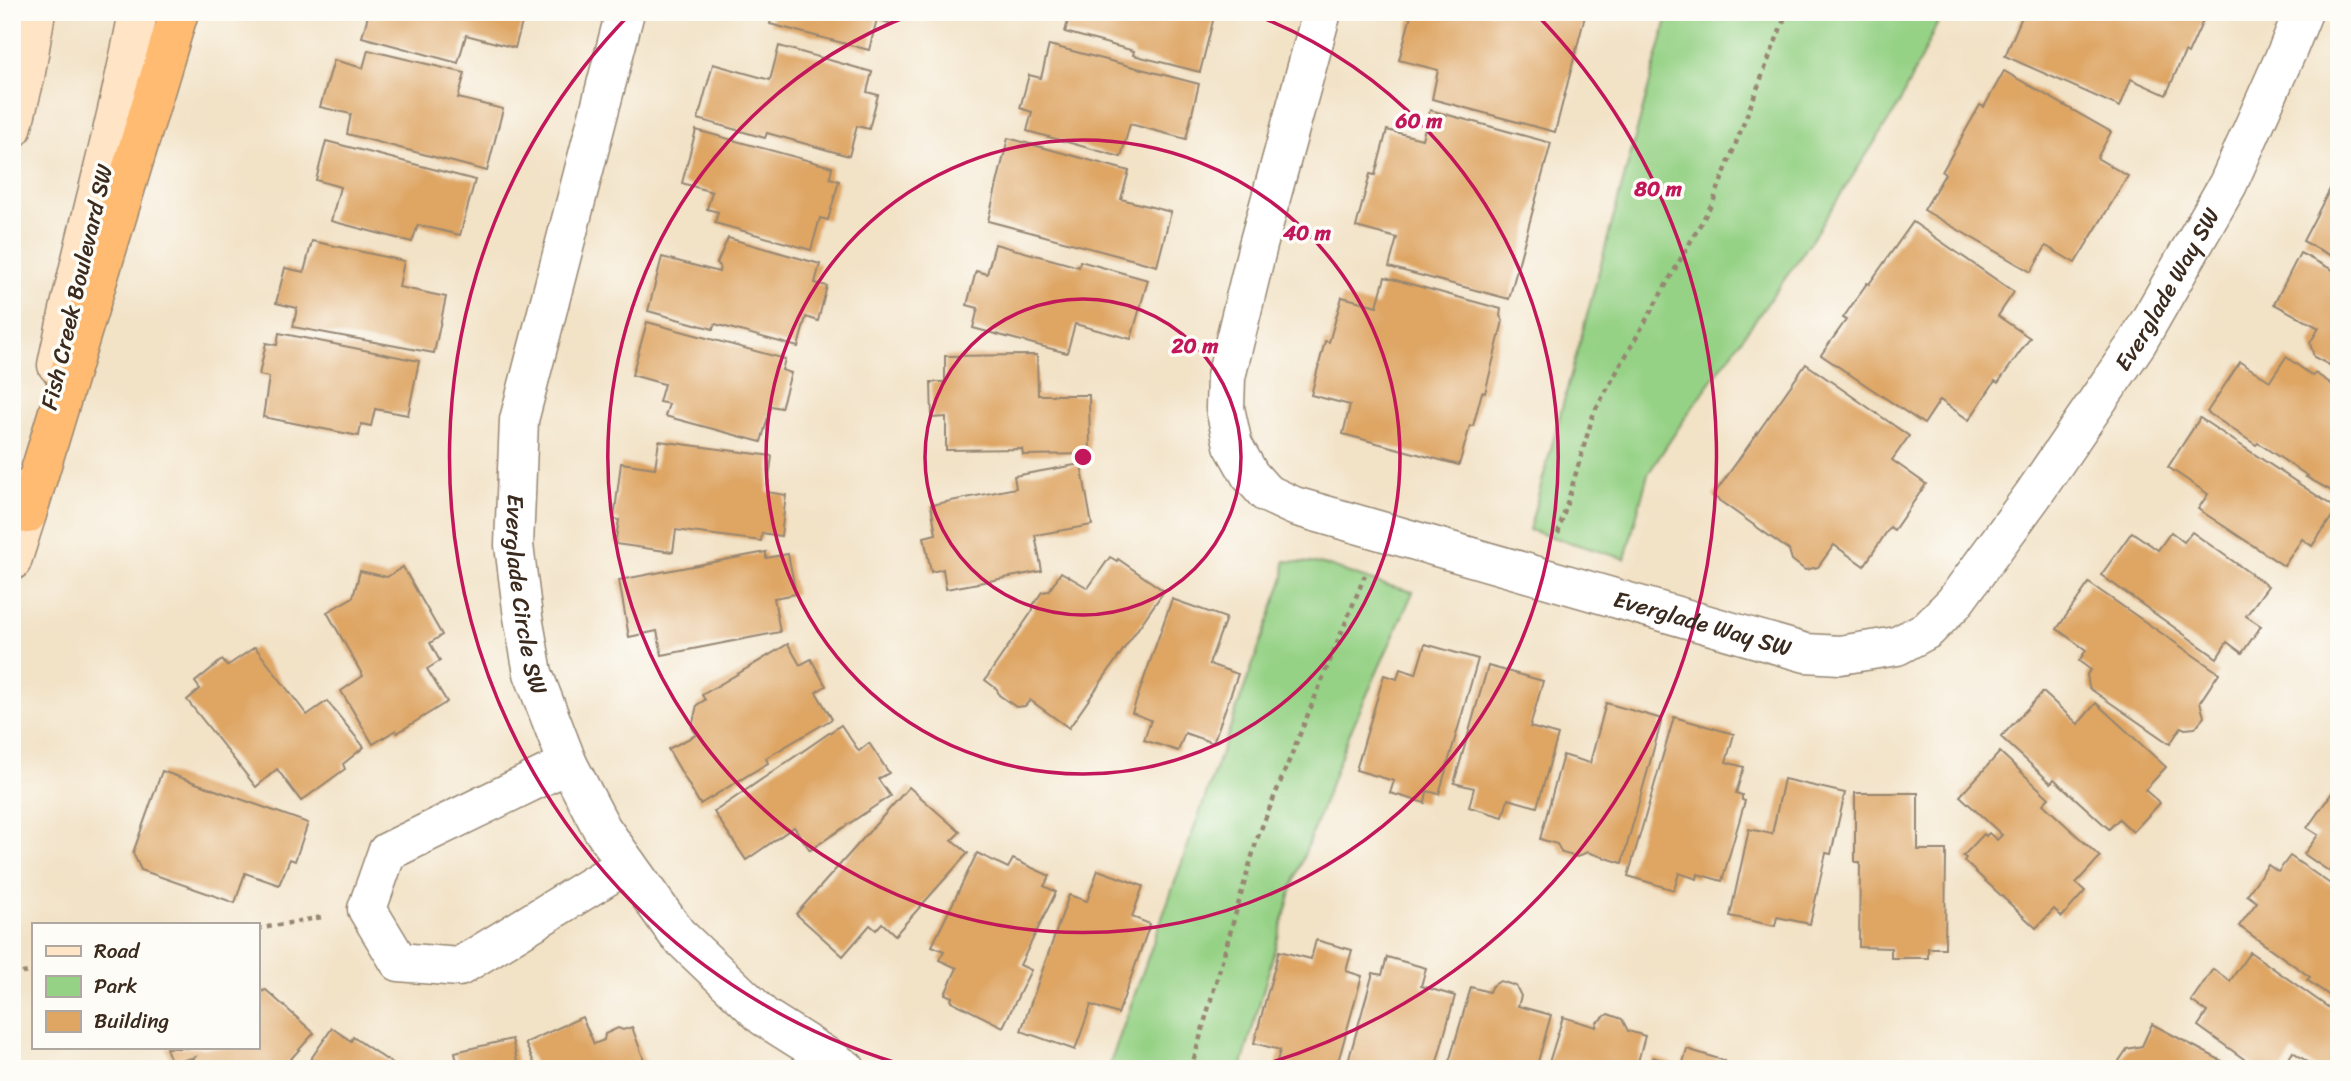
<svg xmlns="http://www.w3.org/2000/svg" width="2351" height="1081" font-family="Sriracha,sans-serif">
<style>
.green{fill:#96d286;stroke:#687e52;stroke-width:2}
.building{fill:#dea563}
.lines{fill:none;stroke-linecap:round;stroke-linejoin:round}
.minor-casing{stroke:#968672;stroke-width:41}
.secondary-casing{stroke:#968672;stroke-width:41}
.motorway-casing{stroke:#968672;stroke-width:41}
.path{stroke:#968672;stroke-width:4.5;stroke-dasharray:5 5;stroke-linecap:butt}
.minor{stroke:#fff;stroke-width:38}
.secondary{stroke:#ffe4c6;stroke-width:38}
.motorway{stroke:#ffbb71;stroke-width:38}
.ring{fill:none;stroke:#c2185b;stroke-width:3.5}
.labels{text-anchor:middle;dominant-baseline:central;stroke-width:7;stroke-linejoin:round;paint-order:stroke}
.street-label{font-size:23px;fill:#3b2a1e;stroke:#fdfcf7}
.centre{fill:#c2185b;stroke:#fdfcf7;stroke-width:3.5}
.ring-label{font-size:21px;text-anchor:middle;font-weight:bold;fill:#c2185b;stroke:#fdfcf7;stroke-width:7;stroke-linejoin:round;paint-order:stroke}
</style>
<rect width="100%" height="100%" fill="#fdfcf7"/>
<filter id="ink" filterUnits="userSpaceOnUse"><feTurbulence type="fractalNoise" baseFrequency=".0143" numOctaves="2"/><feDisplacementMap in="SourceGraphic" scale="14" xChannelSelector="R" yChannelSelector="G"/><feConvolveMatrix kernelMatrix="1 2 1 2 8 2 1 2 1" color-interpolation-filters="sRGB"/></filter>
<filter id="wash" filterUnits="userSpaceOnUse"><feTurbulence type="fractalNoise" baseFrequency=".00686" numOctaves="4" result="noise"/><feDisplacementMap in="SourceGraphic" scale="28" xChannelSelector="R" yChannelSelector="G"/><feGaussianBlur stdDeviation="1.57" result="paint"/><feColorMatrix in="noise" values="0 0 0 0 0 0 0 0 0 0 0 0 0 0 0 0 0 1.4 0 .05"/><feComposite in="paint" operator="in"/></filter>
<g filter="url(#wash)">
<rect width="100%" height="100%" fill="#f2e2c6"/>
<!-- green -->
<g class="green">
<path d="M1669,12H1943L1898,106L1799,259L1687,415L1648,474L1625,559L1529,530Z"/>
<path d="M1285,561L1323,564L1382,584L1413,592L1348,737L1293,885L1241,1069H1108L1284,577Z"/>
</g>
<g id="blocks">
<!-- building -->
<g class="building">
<path d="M369,12H525L515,48L466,35L458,63L362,37Z"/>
<path d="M773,12H892L889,23L877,19L869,50L770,24Z"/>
<path d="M1057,12H1210L1215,13L1200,72L1133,55L1134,51L1065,32L1069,17Z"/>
<path d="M1412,12H1586L1555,132L1432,99L1438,70L1399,60Z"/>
<path d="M2024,12H2207L2188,54L2185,52L2166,95L2131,79L2120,107L2005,56Z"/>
<path d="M1049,45L1199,84L1186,139L1130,124L1121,157L1027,131L1032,112L1020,108L1029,75L1041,78Z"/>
<path d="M779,46L872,72L867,92L878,95L869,129L857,126L849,156L767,133L765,138L698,119L713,64L770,80Z"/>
<path d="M368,50L465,73L458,98L503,109L487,171L347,134L351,114L320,107L334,60L363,68Z"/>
<path d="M2004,71L2111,132L2097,158L2128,176L2075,263L2046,246L2031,272L1924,210L1945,174L1942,172L1980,105L1984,107Z"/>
<path d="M1430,110L1551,143L1509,299L1389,267L1397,238L1356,227L1370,174L1375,175L1387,130L1422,139Z"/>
<path d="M696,130L832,167L830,178L839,181L828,220L820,218L811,250L715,223L718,212L707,209L712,192L682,183Z"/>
<path d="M1008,138L1129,171L1121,199L1171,212L1157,266L988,221Z"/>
<path d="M326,141L475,180L460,235L418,225L412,242L331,221L340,187L316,180Z"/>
<path d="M2331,187L2339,191V260L2303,241Z"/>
<path d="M1913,222L2014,292L1998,316L2030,338L1998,383L1995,381L1969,420L1940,400L1924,424L1821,355L1846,320L1843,318L1867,283L1869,284Z"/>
<path d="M728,238L820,264L815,283L827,286L818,321L806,317L798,347L715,324L713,329L648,311L662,257L719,272L720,266L717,263Z"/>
<path d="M312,241L404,261L399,287L446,297L434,353L293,327L297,308L276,303L285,268L304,272Z"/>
<path d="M995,244L1079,267L1080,261L1148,280L1131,339L1075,324L1067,353L973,328L978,308L967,305L976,271L987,274Z"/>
<path d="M2300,253L2339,273V370L2314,357L2310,343L2319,328L2274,304Z"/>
<path d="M1385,277L1501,309L1500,316L1503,321L1485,393L1482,392L1473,426H1470L1459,465L1343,434L1350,405L1311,395L1325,341L1329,342L1342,297L1377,306Z"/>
<path d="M647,322L785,359L782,370L791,373L781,408L771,406L761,442L665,416L669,404L659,402L664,384L632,375Z"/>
<path d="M279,333L419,361L408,415L375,409L371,426L361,424L359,436L263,417L269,377L259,375L266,343L277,345Z"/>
<path d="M1037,355L1038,395H1089L1090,454L1023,455L1022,449L946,450V417L932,418L931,382H945V356Z"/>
<path d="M2286,357L2313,376L2315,373L2339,389V495L2306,477L2308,476L2258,443L2256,445L2207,412L2240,362L2270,381Z"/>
<path d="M1806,364L1909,436L1892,460L1926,484L1894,530L1890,527L1864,566L1834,545L1818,567L1805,570L1792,560L1789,550L1713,496Z"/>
<path d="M2200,418L2337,509L2312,546L2302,539L2284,566L2198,509L2208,494L2168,467Z"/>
<path d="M659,441L772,456L767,492L786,495L781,536L762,533L761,541L676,530L673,552L615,544L619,520L614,519L621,463L655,468Z"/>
<path d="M1081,464L1092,525L1035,535L1042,571L946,589L943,569L931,572L924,537L936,534L931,505L1016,488L1014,476Z"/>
<path d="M2132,532L2158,550L2171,532L2184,542L2192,532L2268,586L2246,616L2261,626L2242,653L2227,642L2217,658L2101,575Z"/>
<path d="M766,552V558L788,554L796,594L774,598L780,632L662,655L657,631L629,637L619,580Z"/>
<path d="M1110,557L1117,561L1118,559L1164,591L1069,728L1030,700L1025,706L1016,707L999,695L997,689L985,680L1033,610V605L1042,592L1049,591L1061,572L1088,588Z"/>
<path d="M403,567L442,635L430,643L440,661L427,669L447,702L397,733L396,730L373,744L341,691L363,676L327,612L353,597L360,571L387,577Z"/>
<path d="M2089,583L2219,673L2200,702L2204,717L2195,728L2185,729L2181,727L2170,744L2089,688L2087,674L2091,670L2079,661L2086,650L2057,629Z"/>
<path d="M1172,599L1226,618L1209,664L1238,674L1213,743L1185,733L1178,751L1144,740L1151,720L1132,713Z"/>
<path d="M788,644L800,665L811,659L826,686L816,692L832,719L766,758L768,763L700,804L668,749L696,735L692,727L697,705L705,700L702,695Z"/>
<path d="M1425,644L1478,659L1439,794L1427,791L1425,803L1390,793L1394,781L1356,770L1384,675L1397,679L1400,669L1416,674Z"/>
<path d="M255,647L307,715L327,701L364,747L343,764L345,769L301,801L277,769L256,787L187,700L200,689L195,682L222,660L227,666Z"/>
<path d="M1488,666L1543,681L1530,727L1558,735L1537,807L1508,799L1503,817L1469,807L1474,788L1454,783Z"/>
<path d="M2043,692L2078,724L2096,703L2166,767L2145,790L2160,803L2133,832L2119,819L2109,829L2054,779L2051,783L2001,737Z"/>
<path d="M1606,703L1662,719L1622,863L1587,852L1577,857L1562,853L1557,844L1540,839L1563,755L1590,763Z"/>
<path d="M1674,717L1734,734L1726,762L1744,767L1736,793L1742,795V800L1745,801L1722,881L1698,874L1697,879L1679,873L1674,890L1628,876Z"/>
<path d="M841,725L859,751L869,743L889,773L878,779L890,796L810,850L794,827L746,860L714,812Z"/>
<path d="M2000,752L2049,798L2043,804L2100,857L2076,883L2085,891L2062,917L2054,909L2036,928L1964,861L1966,858L1963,856L1984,834L1986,836L1989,833L1997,840L2002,835L1960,796Z"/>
<path d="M162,771L308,823L295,861L290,859L279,885L245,873L235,903L141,870L133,853Z"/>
<path d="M1784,779L1845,793L1831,854L1826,853L1810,924L1777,917L1775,926L1730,916L1749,829L1772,834Z"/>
<path d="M909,787L960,832L952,840L968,853L895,935L882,923L876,930L870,925L843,956L796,914Z"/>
<path d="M2334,790L2339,793V878L2304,854L2318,835L2307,828Z"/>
<path d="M1855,793H1918V850H1946L1945,948H1928V958H1891V948L1859,947L1860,862H1855Z"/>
<path d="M977,853L1008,868L1013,859L1050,876L1044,886L1056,892L1020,965L1031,970L1003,1027L951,1001L952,997L945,994L957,968L939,960L944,951L932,946Z"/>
<path d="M2290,856L2339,890V1002L2307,980L2310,977L2239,926L2257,902L2247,895L2268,865L2278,872Z"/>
<path d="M1098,870L1143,886L1132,917L1150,924L1118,1014L1091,1005L1075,1050L1021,1031L1069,895L1087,901Z"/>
<path d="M1316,940L1352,950L1346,971L1362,976L1336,1069H1275L1280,1050L1254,1043L1279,951L1311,959Z"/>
<path d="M2250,952L2339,1015V1055L2329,1069H2318L2293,1052L2282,1069H2258L2198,1026L2207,1012L2191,1001L2213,969L2230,981Z"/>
<path d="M1387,957L1426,968L1421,986L1455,996L1435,1069H1346L1373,973L1382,975Z"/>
<path d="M1500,981L1516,986L1521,996L1518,1006L1551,1015L1536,1069H1447L1471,987L1489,992L1491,987Z"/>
<path d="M266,990L314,1033L282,1069H184L195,1057L172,1063L166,1048H257V993Z"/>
<path d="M1608,1014L1622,1019L1628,1031L1645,1036L1636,1069H1547L1563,1017L1596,1027L1597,1022Z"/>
<path d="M582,1017L594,1044L604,1040L605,1034L618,1028L623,1030L632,1027L644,1060L652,1063L654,1069H537L525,1043Z"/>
<path d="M2152,1024L2237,1069H2122L2119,1061L2127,1049L2142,1046Z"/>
<path d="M332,1028L351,1041L353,1037L400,1069H304Z"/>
<path d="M512,1039L519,1069H458L455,1052Z"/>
<path d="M1687,1049L1725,1061L1722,1069H1650L1653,1057L1682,1066Z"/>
</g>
</g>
</g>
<g filter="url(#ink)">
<use href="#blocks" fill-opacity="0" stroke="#968672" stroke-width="2"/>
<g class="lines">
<!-- minor casing -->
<g class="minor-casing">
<g id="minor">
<path id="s1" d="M625,12L519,420L514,545L523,617L533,673L568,764L602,829L677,934L764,1017L846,1069"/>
<path id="s2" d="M1322,12L1258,245L1226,377L1225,408L1233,445L1250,475L1266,493L1294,506L1806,653L1840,655L1897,646L1927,630L1954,603L2033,495L2137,343L2228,184L2288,49L2303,12"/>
<path d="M568,764L387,852L367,909L399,962L459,967L627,864"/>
</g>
</g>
<!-- secondary casing -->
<g class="secondary-casing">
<g id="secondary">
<path d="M12,129L25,78L36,12"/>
<path d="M57,365C81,247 116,131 138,12"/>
<path d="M12,561L27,514L34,483"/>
</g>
</g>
<!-- motorway casing -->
<g class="motorway-casing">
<path id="motorway" d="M27,514L179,12"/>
</g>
<!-- path -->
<g class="path">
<path d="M1558,534L1594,412L1713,202L1787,12"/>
<path d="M257,929L322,917"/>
<path d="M12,975L33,971"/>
<path d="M1191,1069L1257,839L1365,575"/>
</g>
<!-- minor -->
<use href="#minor" class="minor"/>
<!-- secondary -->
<use href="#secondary" class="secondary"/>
<!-- motorway -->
<use href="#motorway" class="motorway"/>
</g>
</g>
<!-- distance rings -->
<g class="ring">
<circle cx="1083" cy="457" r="158"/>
<circle cx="1083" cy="457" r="317"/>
<path d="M1253 14A475 475 0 1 1 913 14"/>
<path d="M914 1068A634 634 0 0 1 631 13M1535 13A634 634 0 0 1 1252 1068"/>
</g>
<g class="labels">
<!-- street labels -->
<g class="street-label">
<text transform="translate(77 287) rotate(-77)">Fish Creek Boulevard SW</text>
<text stroke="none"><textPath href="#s2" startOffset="1612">Everglade Way SW</textPath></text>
<text stroke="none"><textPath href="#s1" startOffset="597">Everglade Circle SW</textPath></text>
<text stroke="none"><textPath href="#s2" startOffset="961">Everglade Way SW</textPath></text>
</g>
</g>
<circle cx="1083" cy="457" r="10" class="centre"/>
<g class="ring-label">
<text x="1419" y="128">60 m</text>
<text x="1658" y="196">80 m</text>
<text x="1307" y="240">40 m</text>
<text x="1195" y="353">20 m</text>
</g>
<!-- margin -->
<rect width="2351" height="1081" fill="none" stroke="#fdfcf7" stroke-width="42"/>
<!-- legend -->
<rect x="32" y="923" width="228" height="126" fill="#fdfcf7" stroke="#afa8a0" stroke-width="2"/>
<rect x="46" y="946" width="35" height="10" fill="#ffe4c6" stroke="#afa8a0" stroke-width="2"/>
<text x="94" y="958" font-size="21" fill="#3b2a1e">Road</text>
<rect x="46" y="976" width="35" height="21" fill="#96d286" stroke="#afa8a0" stroke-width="2"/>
<text x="94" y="993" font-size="21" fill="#3b2a1e">Park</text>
<rect x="46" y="1011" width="35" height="21" fill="#dea563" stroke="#afa8a0" stroke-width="2"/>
<text x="94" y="1028" font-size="21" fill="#3b2a1e">Building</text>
</svg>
